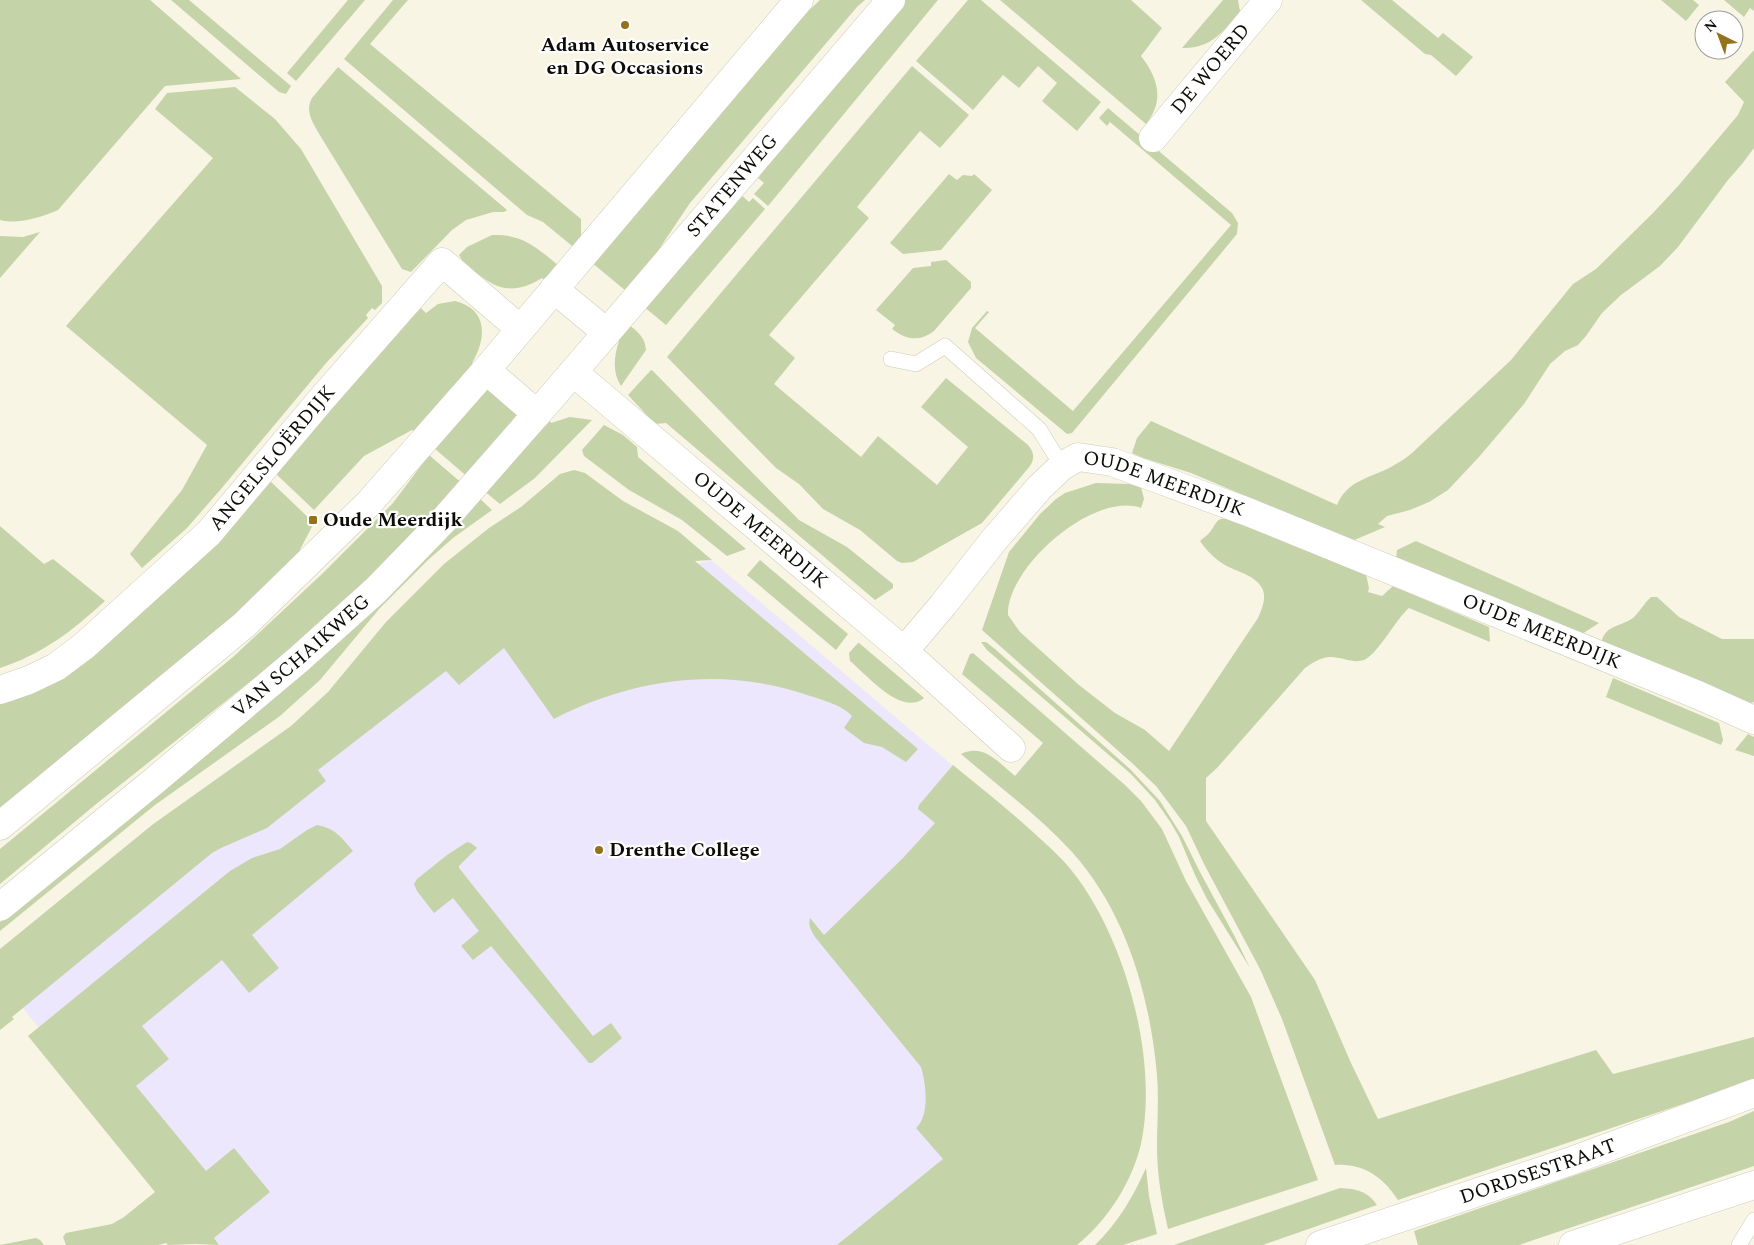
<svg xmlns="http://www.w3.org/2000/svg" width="1754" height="1245" font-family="Spectral,serif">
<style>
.education{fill:#ece7fd}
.green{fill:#c5d3a9}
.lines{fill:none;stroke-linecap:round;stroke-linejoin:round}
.service-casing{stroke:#cfcbbb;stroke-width:16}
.minor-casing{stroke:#cfcbbb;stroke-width:29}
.tertiary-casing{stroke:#cfcbbb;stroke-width:29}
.secondary-casing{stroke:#cfcbbb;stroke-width:29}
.service{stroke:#fff;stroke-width:15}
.minor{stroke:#fff;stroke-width:28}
.tertiary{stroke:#fff;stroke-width:28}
.secondary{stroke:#fff;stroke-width:28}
.poi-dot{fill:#947219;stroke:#fff;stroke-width:2}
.labels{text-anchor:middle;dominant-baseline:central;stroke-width:4.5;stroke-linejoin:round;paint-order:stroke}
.poi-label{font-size:20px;font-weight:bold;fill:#0d0c07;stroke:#fff;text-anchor:start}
.street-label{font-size:20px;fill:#0d0c07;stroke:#fff}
</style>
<rect width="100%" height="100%" fill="#f9f5e4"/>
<!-- education -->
<path class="education" d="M711,560L952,765L1106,935L1071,1245H217L4,985L465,635Z"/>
<!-- green -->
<g class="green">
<path d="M0,0H150L241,79L165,86L58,210C43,217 17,225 0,220Z"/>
<path d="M171,0H189L291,86L286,94L279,92Z"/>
<path d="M348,0H365L296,81L287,73Z"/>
<path d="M393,0H408L370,44L581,219V238L577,250L543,222L527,215L344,59Z"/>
<path d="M820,0H865L857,7L690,203L639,279L626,291L591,262L766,51Z"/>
<path d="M903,0H938L768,206L754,194L764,183L758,178L760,176L756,173Z"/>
<path d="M968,0H981L1101,102L1077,131L1042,101L1057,83L1038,66L1019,88L1003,75L973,110L916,61Z"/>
<path d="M1000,0H1131L1162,28L1141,56C1158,78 1165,100 1146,124Z"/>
<path d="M1223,0H1238L1240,11C1223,32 1211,49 1182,48Z"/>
<path d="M1361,0H1392L1438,38L1443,33L1473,57L1456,76L1431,55L1425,54Z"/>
<path d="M1661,0H1693L1699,5L1686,21Z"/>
<path d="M1724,0H1754V11L1750,8L1744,17Z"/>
<path d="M1754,50V148L1742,164L1728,180L1678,247L1660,266L1621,295L1602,313L1586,336L1578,345L1565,351L1550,364L1524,404L1479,457L1448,490L1429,502L1410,510L1387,516L1378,524L1385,527L1352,541L1191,473L1143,458L1132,453L1137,438L1151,421L1337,505C1348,478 1374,478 1396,464C1402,461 1407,457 1412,453L1511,360L1573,284L1596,269L1653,213L1679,185L1738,115L1744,102L1725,82Z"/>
<path d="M912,66L969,115L940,148L920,131L857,207L869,218L769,335L795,358L774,384L861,457L878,436L937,485L968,447L921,407L946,378L1028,445C1034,452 1035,458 1030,466L982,523L913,562L902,563L897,561L860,530L823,509L799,484L776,468L667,357Z"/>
<path d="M338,67L507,210L504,212H493L466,220L452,230L411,272L402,269L321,137C314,124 304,112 312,98Z"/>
<path d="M235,87L275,119L301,149L382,286V303L375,310L372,308L366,315L368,318L327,362L221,489L187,528L142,568L130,554L182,490L207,445L66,326L213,158L155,109L167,93Z"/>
<path d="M1108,108L1232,213L1238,223L1237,234L1072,433L1067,434L976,358L968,342L972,328L987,311L989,312L975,328L1073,411L1231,225L1110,122L1107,126L1099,118Z"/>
<path d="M949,174L957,180L963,175L972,176L974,174L992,190L941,250L903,254L890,243Z"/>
<path d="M739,193L749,202L753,198L765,209L666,325L643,306Z"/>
<path d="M40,232L0,278V236L23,237Z"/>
<path d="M492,235C523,234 536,247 559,266L548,283L542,278C507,300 488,284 462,260L459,255L467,247Z"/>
<path d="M946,260L971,282V288L934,331C920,342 906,340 892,329L895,325L876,310L913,268L931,266V262Z"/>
<path d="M455,301C488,309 487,338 472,363L476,367L418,435L412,430L364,456L314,510L275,473L347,387L421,308L426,313L438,304Z"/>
<path d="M628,324C638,332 645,337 646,350L621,386C612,372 614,356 619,341L616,340Z"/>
<path d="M651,370L653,371L736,456L799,520L847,547L893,584V588L875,600L666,423L655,424L628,395Z"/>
<path d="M485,387L522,417L470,479L434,448Z"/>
<path d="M570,417L592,420L535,478L500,504L483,490L549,420L551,423Z"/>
<path d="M604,425L623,435L637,447L638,457L746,549L727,556L682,520L629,490L584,456L582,450Z"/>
<path d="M429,455L464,485L358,596L95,805L0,884V849L233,657L322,574L393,503Z"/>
<path d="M574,470L585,473L623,501L678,531L712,560L695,561L918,749L906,762L882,747L864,743L844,728L852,716C841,704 819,699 804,694C720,666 631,679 554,719L504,648L459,685L446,671L318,770L326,781L267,828L221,848L212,853L12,1017L14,1019L0,1030V949L152,825L291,726L328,692L386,622L444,564L489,528L521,507L560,474Z"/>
<path d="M269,480L314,523L294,561L213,636L0,811V700Z"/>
<path d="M1096,483L1129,484L1141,487L1144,499L1141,508C1093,491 1006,568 1008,615L1020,632L1079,685L1115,713L1145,730L1169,751L1258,618C1262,609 1267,597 1262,588C1255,575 1237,572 1225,565C1215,559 1207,551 1200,541C1203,538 1208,535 1210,532C1218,522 1215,518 1230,518L1366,574L1369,588L1368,592L1382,596L1393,586L1489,627L1490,642L1409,608C1396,619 1378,654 1364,660C1353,664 1340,656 1329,657C1320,658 1312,663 1305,668L1217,768L1206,778V821L1315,980L1351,1063L1378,1119L1596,1050L1613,1074L1754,1037V1080L1398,1200C1383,1177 1363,1163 1335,1165L1282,1019L1260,969L1204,864L1186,826L1156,786L1132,763L982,630L1009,552L1040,514L1056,499L1065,493Z"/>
<path d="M477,496L492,510L453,538L428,560L380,608L320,680L280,716L155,805L0,931V922L186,771Z"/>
<path d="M0,526L44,564L53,559L105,601C72,631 43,654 0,668Z"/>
<path d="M1416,541L1599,623L1582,634L1396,560L1397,550Z"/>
<path d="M760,560L848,634L836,650L747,575Z"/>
<path d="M1651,597H1657L1679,617L1722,639H1754V702L1746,704L1601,644C1604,625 1620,627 1633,618C1640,612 1644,603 1651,597Z"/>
<path d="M981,642H986L995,649L1130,769L1160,801L1182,836L1200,872L1235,937L1250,968L1207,899L1195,875L1179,837L1171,823L1155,800L1131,774L987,650Z"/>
<path d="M858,643H859L924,698C902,717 867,675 850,661L849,653Z"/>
<path d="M973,653L1125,785L1141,801L1162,829L1186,881L1251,997L1318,1180L1168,1229C1162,1202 1157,1175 1157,1147C1157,1123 1159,1099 1157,1075C1150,996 1126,912 1072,852C1039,816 998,786 961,754C984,743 999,763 1015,776L1043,743L962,674L970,654Z"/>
<path d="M1613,678L1719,723L1723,740L1721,745L1606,697Z"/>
<path d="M1748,734L1754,737V756L1735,750Z"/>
<path d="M953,765C980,787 1008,809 1034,833C1047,845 1061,857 1072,871C1125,937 1159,1060 1141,1144C1132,1182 1108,1220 1077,1245H837L943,1159L916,1128C930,1116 926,1083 921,1067L815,937C811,930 808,926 810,918L824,935L903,858L935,823L918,809L919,805Z"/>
<path d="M317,825C335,828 342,838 353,851L252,935L279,968L249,993L222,960L142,1026L169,1059L136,1086L206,1171L234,1148L270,1192L214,1238L219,1245L196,1244L168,1245L166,1243L158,1245H66L63,1237L66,1233L112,1224L124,1217L155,1192L28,1036L230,871L252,858L280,849L307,830Z"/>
<path d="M467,842L471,843L477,848L459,866V868L593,1036L611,1023L622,1038L621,1039L592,1063H589L491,946L473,960L461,946L479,931L453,898L434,913L417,891L414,884L417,879L447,855Z"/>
<path d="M1754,1111V1166L1519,1245H1418L1414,1231L1729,1122Z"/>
<path d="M1146,1168L1149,1196L1157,1234L1123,1245H1095C1118,1223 1133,1197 1146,1168Z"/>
<path d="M1340,1188C1357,1189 1367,1191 1377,1205L1263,1245H1174Z"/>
<path d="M36,1238L40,1240L44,1245H0Z"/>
</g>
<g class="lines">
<!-- service casing -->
<g class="service-casing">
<g id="service">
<path d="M891,359L916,364L945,346L1039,429L1062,466"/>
<path d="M1739,1245L1754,1220"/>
</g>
</g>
<!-- minor casing -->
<g class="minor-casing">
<g id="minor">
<path id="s1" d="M1153,138L1268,0"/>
<path id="s2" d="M573,372L904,651L1011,748"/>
<path id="s3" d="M904,651L943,605L994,540L1039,488L1062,466L1078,457L1112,462L1248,512L1698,695L1754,720"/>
<path id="s4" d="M0,690L29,680L56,667L84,646L209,533L320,401L442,262L520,329"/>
</g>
</g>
<!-- tertiary casing -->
<g class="tertiary-casing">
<g id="tertiary">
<path d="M554,289L606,332"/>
<path d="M486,370L537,414"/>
<path d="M0,826L244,625L368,504L486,370L799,0"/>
<path id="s5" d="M0,907L153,782L298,660L376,590L443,521L556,392L891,0"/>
</g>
</g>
<!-- secondary casing -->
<g class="secondary-casing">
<g id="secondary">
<path id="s6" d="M1320,1245L1571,1161L1754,1093"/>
<path d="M1573,1245L1754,1185"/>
</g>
</g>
<!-- service -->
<use href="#service" class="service"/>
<!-- minor -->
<use href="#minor" class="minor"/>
<!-- tertiary -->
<use href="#tertiary" class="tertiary"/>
<!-- secondary -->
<use href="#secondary" class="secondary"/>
</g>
<!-- markers -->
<g class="poi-dot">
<circle cx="625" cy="25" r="5"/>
<rect x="308" y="515" width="10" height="10" rx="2.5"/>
<circle cx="599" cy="850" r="5"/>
</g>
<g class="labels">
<!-- poi labels -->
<g class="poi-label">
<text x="625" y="45" text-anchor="middle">Adam Autoservice<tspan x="625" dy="23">en DG Occasions</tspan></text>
<text x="323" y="520">Oude Meerdijk</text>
<text x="609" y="850">Drenthe College</text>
</g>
<!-- street labels -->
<g class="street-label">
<text stroke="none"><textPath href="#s1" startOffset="90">DE WOERD</textPath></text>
<text stroke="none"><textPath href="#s5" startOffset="1031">STATENWEG</textPath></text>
<text stroke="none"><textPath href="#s4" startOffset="362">ANGELSLOËRDIJK</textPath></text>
<text stroke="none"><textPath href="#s3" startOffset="352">OUDE MEERDIJK</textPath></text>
<text stroke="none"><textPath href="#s2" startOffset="245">OUDE MEERDIJK</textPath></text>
<text stroke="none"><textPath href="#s3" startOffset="758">OUDE MEERDIJK</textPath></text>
<text stroke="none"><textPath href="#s5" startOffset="392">VAN SCHAIKWEG</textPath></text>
<text stroke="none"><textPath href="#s6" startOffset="230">DORDSESTRAAT</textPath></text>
</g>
</g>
<!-- north arrow -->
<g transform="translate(1719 35) rotate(318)"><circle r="24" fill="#ffffff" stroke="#9e9e9c"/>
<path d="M0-4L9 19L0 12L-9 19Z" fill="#947219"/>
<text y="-8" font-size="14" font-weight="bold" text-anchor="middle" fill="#0d0c07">N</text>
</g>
</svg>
